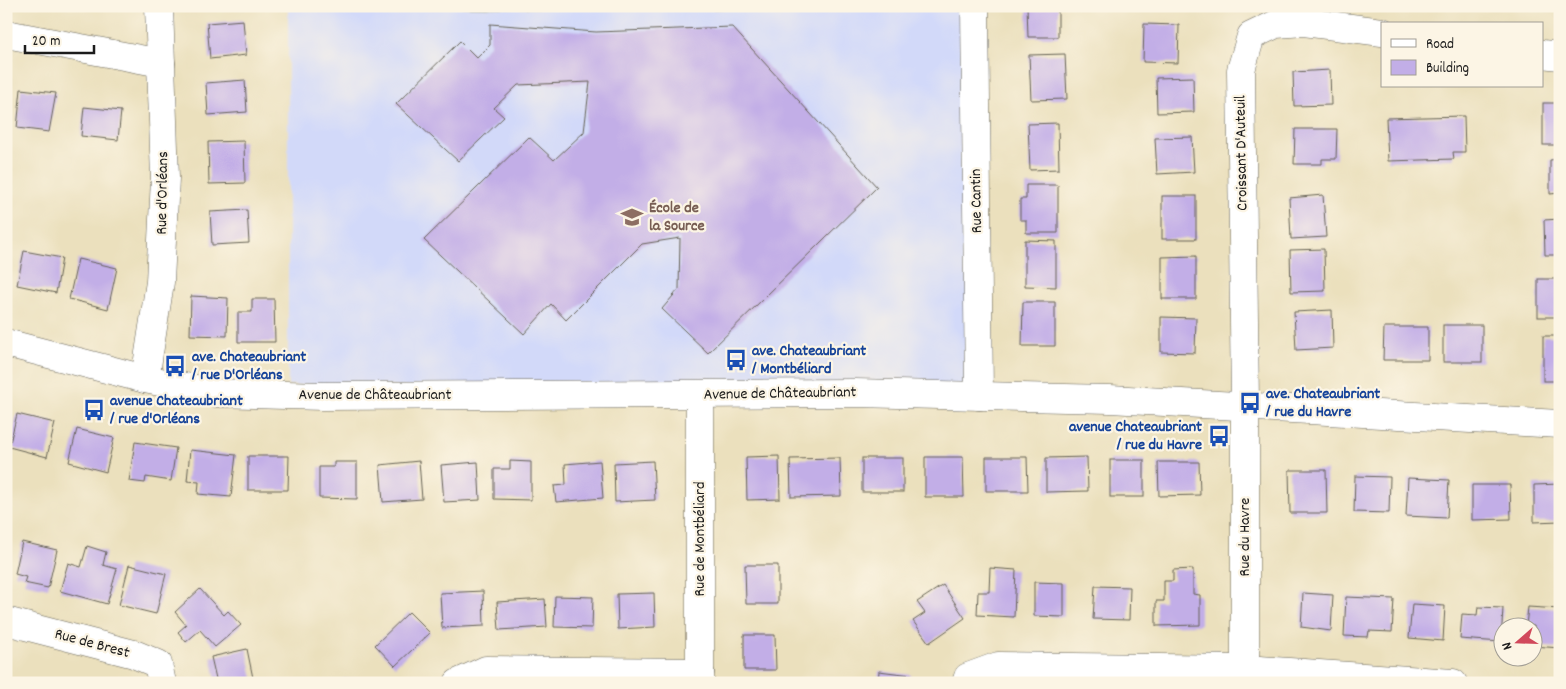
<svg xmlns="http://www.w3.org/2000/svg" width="1566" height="689" font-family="Dekko,sans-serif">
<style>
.built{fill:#d2d9f9}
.green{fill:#a4cc77;stroke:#60744a}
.building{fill:#c2aee7}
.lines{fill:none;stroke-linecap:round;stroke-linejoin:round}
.minor-casing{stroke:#646154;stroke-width:29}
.tertiary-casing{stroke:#646154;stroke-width:29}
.minor{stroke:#fff;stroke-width:28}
.tertiary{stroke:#fff;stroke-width:28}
.labels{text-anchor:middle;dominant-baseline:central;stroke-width:4.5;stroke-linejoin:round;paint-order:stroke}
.street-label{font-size:16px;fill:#1c1c1c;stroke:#fcf5e5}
.education-label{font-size:16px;font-weight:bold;fill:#785e54;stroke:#fcf5e5;text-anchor:start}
.transit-label{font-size:16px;font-weight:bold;fill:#164399;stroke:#fcf5e5;text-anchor:start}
</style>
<rect width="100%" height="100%" fill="#fcf5e5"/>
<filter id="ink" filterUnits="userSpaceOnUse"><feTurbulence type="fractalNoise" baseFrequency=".02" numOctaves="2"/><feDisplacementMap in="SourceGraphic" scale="10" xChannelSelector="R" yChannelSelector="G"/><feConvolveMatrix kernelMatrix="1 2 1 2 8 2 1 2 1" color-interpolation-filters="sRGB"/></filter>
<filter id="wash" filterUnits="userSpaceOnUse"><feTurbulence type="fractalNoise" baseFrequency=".0096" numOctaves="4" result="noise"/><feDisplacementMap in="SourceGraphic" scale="20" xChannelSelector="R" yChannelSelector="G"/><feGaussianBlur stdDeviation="1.12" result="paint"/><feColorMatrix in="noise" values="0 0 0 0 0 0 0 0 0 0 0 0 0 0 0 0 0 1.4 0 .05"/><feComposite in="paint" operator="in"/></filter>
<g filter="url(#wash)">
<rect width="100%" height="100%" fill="#ebe0bd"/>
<!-- built -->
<path class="built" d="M288,6L823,9L973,6L979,396L288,385Z"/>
<!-- green -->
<path class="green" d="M392,6H823V9Z"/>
<g id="blocks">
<!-- building -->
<g class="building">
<path d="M1027,6H1058V37H1028Z"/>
<path d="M243,20L246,55L210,59L207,23Z"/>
<path d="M490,24L596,32L732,27L877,187L708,353L662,309L679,289L680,238L642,244L566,320L551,304L524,334L424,240L529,137L554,160L584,132L590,82L518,85L494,108L504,117L458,161L396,104L460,41L477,58L490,45Z"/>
<path d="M1144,24L1179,25L1178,63L1143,62Z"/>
<path d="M1065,54L1067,99L1031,100L1029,55Z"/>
<path d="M1330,70L1331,105L1294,106L1293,72Z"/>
<path d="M1193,77L1194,112L1157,113L1156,78Z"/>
<path d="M245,80L247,112L208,115L206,83Z"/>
<path d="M21,89L56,93L49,132L17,128Z"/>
<rect x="1543" y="103" width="17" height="42"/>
<path d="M84,107L121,111L118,140L81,136Z"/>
<path d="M1464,116L1465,152H1453L1454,159L1388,161L1386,118Z"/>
<path d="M1058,123L1059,169L1030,170L1028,124Z"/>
<path d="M1295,129H1337L1336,159H1322V164H1294Z"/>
<path d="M1192,137L1194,172L1157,174L1155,138Z"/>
<path d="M244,141L245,183L209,184L208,142Z"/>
<path d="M1560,159V193L1550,194V160Z"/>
<path d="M1026,185H1058V233H1026V220H1020V199H1026Z"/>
<path d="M1323,195L1326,237L1291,239L1289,198Z"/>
<rect x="1162" y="196" width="34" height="43"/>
<path d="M247,210L249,243L212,245L210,212Z"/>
<path d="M1560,219V255H1545L1544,220Z"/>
<path d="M1025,240L1056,241V287L1025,286Z"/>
<path d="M1324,249L1325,291L1291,292L1290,250Z"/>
<path d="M24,251L62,258L56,293L17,285Z"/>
<path d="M1196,256V299H1162V257Z"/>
<path d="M78,259L117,268L108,309L69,299Z"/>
<rect x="1538" y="279" width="22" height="38"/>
<path d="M191,296L228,298L227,336L190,335Z"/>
<path d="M252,299H274L275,342H238V312H252Z"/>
<path d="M1023,302H1055V346H1022Z"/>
<path d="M1332,310L1333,348L1296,350L1294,312Z"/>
<path d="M1161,317L1196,318L1195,353L1161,352Z"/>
<rect x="1443" y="325" width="39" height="37"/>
<path d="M1384,327H1428V360H1383Z"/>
<rect x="1543" y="336" width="17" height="45"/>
<path d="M17,414L55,423L47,457L9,447Z"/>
<path d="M77,429L114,438L106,472L69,462Z"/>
<path d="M135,442L176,448L171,481L146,477L145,483L129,481Z"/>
<path d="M190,450L236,455L231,497L198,494L199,482L187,481Z"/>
<path d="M248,456H289L288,490H248Z"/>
<path d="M779,456L780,499L747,500L746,457Z"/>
<path d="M925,457H963L964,497H925Z"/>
<path d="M986,457H1027L1028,491H986Z"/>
<path d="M1087,457L1088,491L1046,492V458Z"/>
<path d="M840,458L841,496L791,497L790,459Z"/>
<rect x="862" y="458" width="41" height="34"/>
<rect x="1110" y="460" width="34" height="37"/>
<path d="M419,461L422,499L383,502L380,465Z"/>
<path d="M510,461L531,462V500L494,499V469H510Z"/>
<path d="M600,461L603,498L556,502L554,486L566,485L565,464Z"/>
<path d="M653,461L655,500L615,502L614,463Z"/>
<path d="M334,462H357V499L319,498V467H334Z"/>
<path d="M478,462L480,500L444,502L441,465Z"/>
<path d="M1158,462H1199L1200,495L1159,496Z"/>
<path d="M1289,470H1326L1327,513H1290Z"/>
<path d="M1355,476L1390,477L1389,513L1354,512Z"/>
<path d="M1408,478L1449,480L1447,518L1406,516Z"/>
<path d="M1560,484V521L1534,522V485Z"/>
<path d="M1472,485H1510L1511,519L1472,520Z"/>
<path d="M22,542L57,550L48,588L24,583L26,577L15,574Z"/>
<path d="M87,546L106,552L103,565L117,569L107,604L60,591L68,563L81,567Z"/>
<path d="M129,565L166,574L156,614L119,605Z"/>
<path d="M745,565H778V604H746Z"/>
<path d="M990,568L1016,570L1014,617L977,615L978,592H989Z"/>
<path d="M1193,569V594L1200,595V625L1156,626V601H1164V581H1173V570Z"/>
<path d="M1034,582L1064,583V617L1034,616Z"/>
<path d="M943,585L965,618L929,643L913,621L925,613L917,602Z"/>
<path d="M1095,586L1130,587L1129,620L1093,619Z"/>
<path d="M200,589L224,615L228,611L241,625L215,647L200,630L186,642L178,632L186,625L175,612Z"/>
<path d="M483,591L484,626L442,628L440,593Z"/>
<path d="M654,593L655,627L618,629L617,594Z"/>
<path d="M1303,593L1333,595L1331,631L1301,627Z"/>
<path d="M555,596L593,597L592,628L554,627Z"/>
<path d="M1346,597L1394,599L1392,632L1369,631L1368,637L1344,636Z"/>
<path d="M545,599L547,627L499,630L497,602Z"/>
<path d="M1412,604L1445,606L1443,641L1409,638Z"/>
<path d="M1478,607L1503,608L1501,642L1460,639L1462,614L1477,615Z"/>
<path d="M1528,607L1560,609V648L1534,646V626H1526Z"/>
<path d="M409,612L430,633L395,666L375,645Z"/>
<path d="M744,635H775L776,670H744Z"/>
<path d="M247,649L254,683H217L211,657Z"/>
<path d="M879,671L911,675V683H878Z"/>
<path d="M384,678V683H342V679Z"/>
</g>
</g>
</g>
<g filter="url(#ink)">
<use href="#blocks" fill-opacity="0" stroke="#646154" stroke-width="1"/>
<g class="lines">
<!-- minor casing -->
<g class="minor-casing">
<g id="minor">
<path d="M975,6L979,396"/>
<path d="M6,34L161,63"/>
<path d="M1542,54L1560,56"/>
<path d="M145,379L160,282L165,178L159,6"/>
<path d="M700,395V683"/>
<path d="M6,621L134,654L158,664L162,683"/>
<path d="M1245,669V405L1241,70L1251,36L1276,24L1304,22L1382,32"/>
<path d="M458,683L486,670L700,672"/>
<path d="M966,683L968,677L998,666L1245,669L1453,683"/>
</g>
</g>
<!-- tertiary casing -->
<g class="tertiary-casing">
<path id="tertiary" d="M6,343L145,379L216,393L323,396L855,393L1110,399L1560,424"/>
</g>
<!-- minor -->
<use href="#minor" class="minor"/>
<!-- tertiary -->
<use href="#tertiary" class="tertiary"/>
</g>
</g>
<!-- icons -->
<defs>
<g id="school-bare" transform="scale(1.725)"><path d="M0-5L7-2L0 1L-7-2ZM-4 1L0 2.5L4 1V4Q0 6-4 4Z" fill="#8d6e63" stroke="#fcf5e5" stroke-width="2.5" paint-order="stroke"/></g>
<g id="bus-bare" transform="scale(1.725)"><path d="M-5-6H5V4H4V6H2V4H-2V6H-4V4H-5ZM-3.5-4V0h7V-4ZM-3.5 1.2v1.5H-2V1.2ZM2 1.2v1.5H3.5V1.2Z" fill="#1a4fb4" stroke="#fcf5e5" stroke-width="2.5" paint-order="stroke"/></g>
</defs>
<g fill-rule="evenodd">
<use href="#school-bare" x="632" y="217"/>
<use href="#bus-bare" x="736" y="360"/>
<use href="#bus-bare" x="175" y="366"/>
<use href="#bus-bare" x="1250" y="403"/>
<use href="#bus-bare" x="94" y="410"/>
<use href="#bus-bare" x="1219" y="436"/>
</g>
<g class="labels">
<!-- street labels -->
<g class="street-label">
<text transform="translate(1242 153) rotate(-91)">Croissant D'Auteuil</text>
<text transform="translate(163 193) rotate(-89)">Rue d'Orléans</text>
<text transform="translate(977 201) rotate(-91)">Rue Cantin</text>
<text transform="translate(780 394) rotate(-1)">Avenue de Châteaubriant</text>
<text x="375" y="395">Avenue de Châteaubriant</text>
<text transform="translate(1245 537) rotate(-90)">Rue du Havre</text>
<text transform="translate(700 539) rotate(-90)">Rue de Montbéliard</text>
<text transform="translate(92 644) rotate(15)">Rue de Brest</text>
</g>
<!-- education labels -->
<g class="education-label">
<text x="649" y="208">École de<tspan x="649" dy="18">la Source</tspan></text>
</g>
<!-- transit labels -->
<g class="transit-label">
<text x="752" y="351">ave. Chateaubriant<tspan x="752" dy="18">/ Montbéliard</tspan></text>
<text x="192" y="357">ave. Chateaubriant<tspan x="192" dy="18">/ rue D'Orléans</tspan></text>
<text x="1266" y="394">ave. Chateaubriant<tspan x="1266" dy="18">/ rue du Havre</tspan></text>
<text x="110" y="401">avenue Chateaubriant<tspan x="110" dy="18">/ rue d'Orléans</tspan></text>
<text x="1202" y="427" text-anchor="end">avenue Chateaubriant<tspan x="1202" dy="18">/ rue du Havre</tspan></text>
</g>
</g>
<!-- margin -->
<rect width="1566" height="689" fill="none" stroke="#fcf5e5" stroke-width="25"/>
<!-- legend -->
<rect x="1381" y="22" width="162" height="65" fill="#fcf5e5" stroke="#a29e95"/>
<rect x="1391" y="39" width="25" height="8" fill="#ffffff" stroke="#a29e95"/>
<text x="1426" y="48" font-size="15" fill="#1c1c1c">Road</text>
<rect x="1391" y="60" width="25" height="15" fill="#c2aee7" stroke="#a29e95"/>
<text x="1426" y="72" font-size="15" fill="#1c1c1c">Building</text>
<!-- north arrow -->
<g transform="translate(1518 642) rotate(250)"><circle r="24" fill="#fcf5e5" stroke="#a29e95"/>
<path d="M0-4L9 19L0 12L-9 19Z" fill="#d1495b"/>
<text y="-8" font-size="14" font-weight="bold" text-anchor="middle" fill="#1c1c1c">N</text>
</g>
<!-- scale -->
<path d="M25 45v8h69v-8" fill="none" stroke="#1c1c1c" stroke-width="2.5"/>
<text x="32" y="45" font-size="15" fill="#1c1c1c" stroke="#fcf5e5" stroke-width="4" paint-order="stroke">20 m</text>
</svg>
